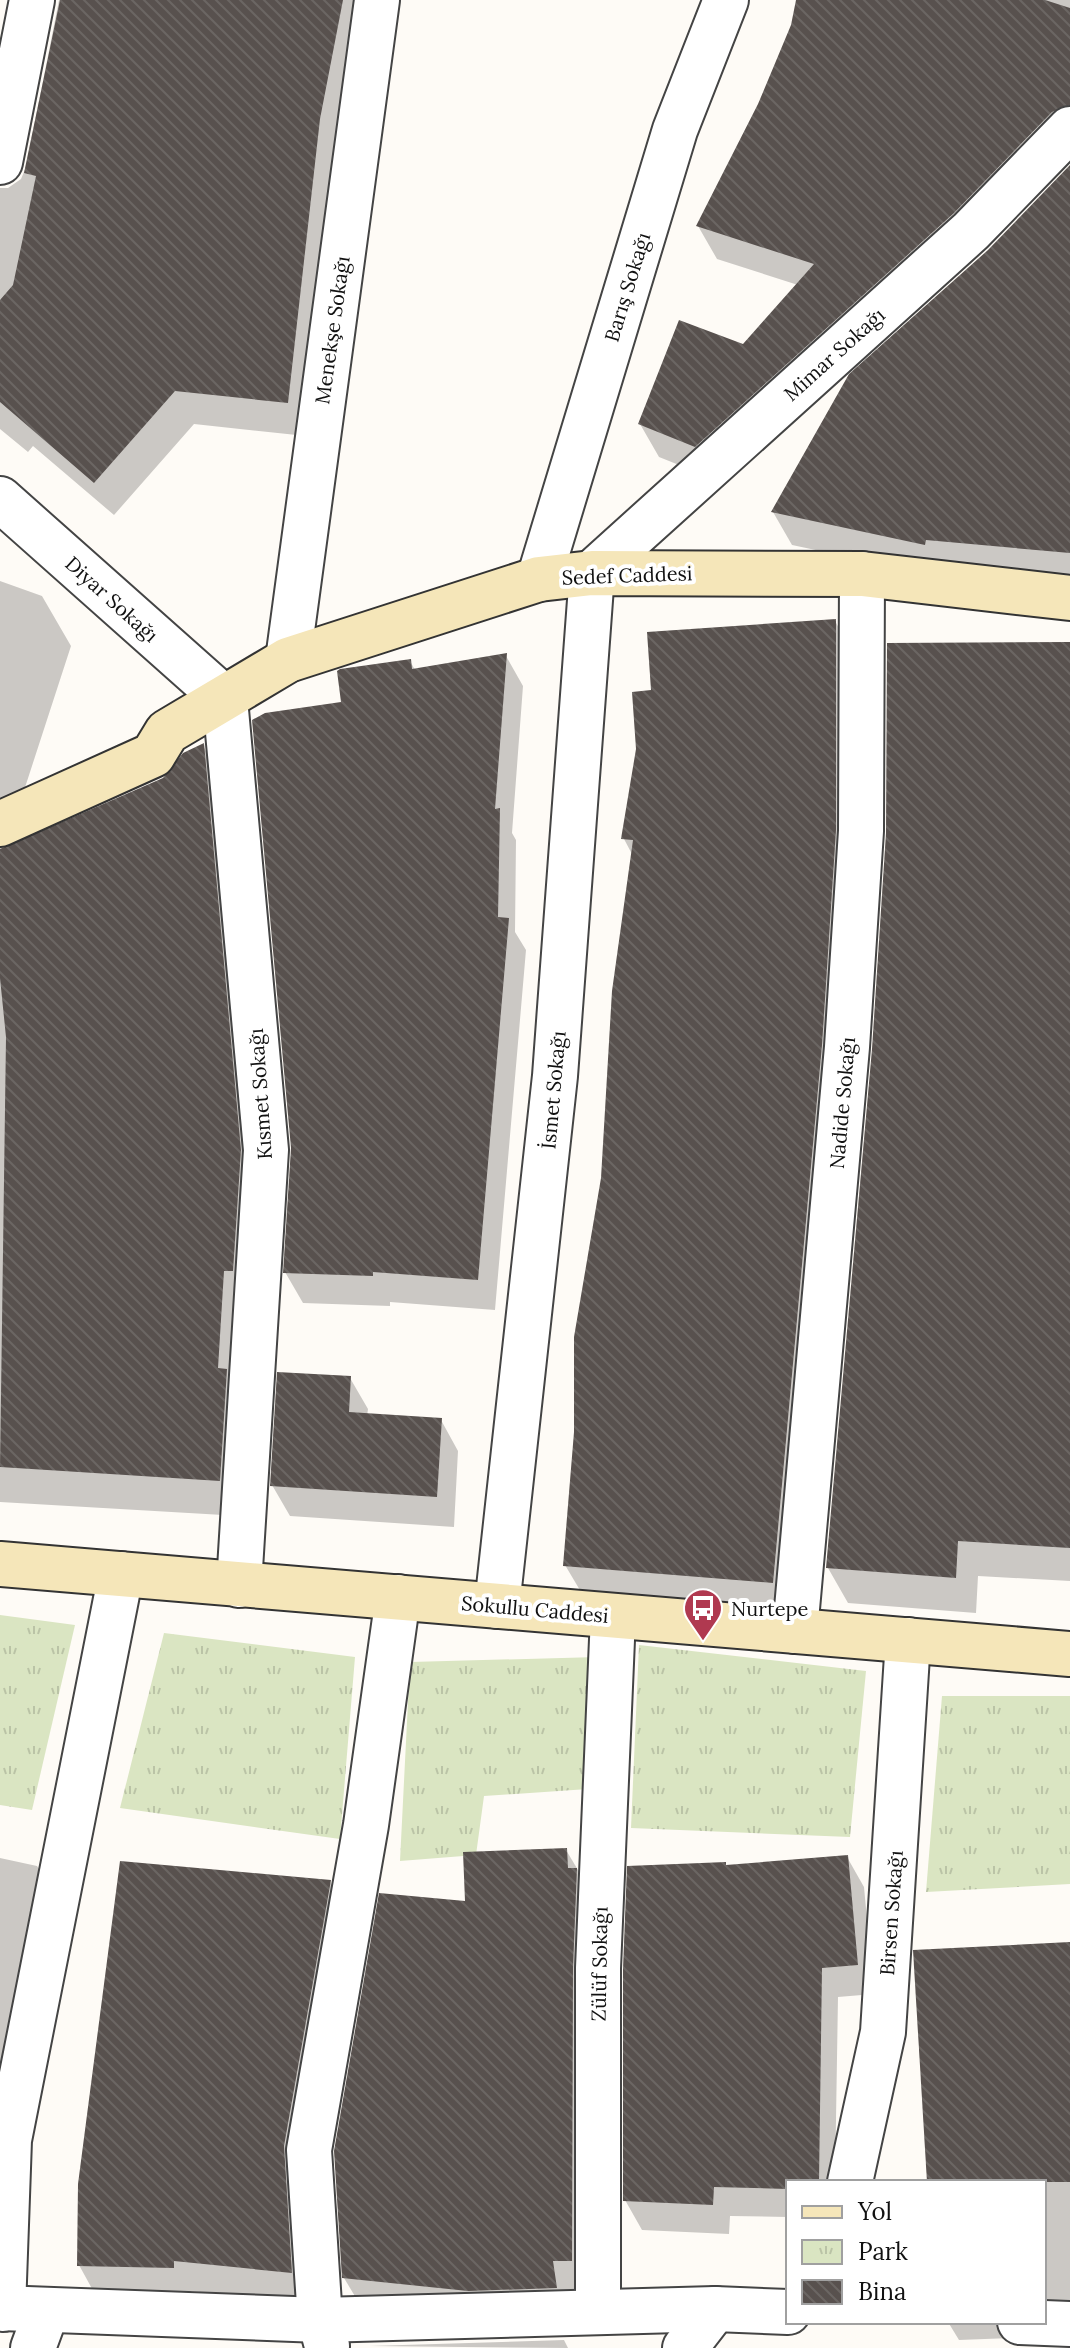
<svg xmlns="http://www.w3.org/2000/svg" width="1070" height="2348" font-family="Lora,serif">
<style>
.park{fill:url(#park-tufts)}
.shadow{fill:#0003}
.building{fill:url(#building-back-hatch)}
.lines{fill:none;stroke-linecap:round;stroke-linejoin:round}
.street-casing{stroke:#444;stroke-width:48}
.secondary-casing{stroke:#333;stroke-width:48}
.street{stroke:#fff;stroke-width:44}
.secondary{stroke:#f5e6b9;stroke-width:44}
.labels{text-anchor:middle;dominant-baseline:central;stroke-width:8;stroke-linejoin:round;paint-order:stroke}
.street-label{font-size:20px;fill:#111;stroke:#fff}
.poi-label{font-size:20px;fill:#111;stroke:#fff;text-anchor:start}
</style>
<defs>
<pattern id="park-tufts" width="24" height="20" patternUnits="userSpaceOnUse" patternTransform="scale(2)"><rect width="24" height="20" fill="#dae5c2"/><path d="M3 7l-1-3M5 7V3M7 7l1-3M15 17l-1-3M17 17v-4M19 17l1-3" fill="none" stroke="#bac3a6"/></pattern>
<pattern id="building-back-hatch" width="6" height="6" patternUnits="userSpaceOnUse" patternTransform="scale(2)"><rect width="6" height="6" fill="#58514e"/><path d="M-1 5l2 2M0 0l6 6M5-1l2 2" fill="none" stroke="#6b6663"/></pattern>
</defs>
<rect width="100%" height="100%" fill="#fefbf6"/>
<!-- park -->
<g class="park">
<path d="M0,1615L75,1625L32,1810L0,1805Z"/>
<path d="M164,1633L355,1657L340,1839L120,1808Z"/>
<path d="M639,1645L866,1671L850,1837L631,1828Z"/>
<path d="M598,1657L588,1789L484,1796L476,1855L400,1861L410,1662Z"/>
<path d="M942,1696H1070V1884L926,1892Z"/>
</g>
<!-- shadow -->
<g class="shadow">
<path d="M59,0H367L306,436L194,424L114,515L33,446L28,452L0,429V188H8L21,179L26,167Z"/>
<path d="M798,0H1070V145L714,479L659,457L640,424L744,346L798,285L717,259L698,226L760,104L793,26Z"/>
<path d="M1070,168V590L943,577L792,545L773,512L989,251Z"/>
<path d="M0,581L42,596L71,646L5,849L165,779L203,746L224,781L261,1188L240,1516L0,1502Z"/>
<path d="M835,621L853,653L791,1614L584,1597L565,1565L633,856L624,839L653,692Z"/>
<path d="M1070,644V1581L978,1576L976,1613L848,1603L828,1568Z"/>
<path d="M506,656L523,686L512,833L516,840L515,932L526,950L495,1310L390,1302V1306L303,1303L285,1272L343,704L410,661L415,670Z"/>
<path d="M350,1378L368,1409L367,1416L441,1420L458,1451L454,1527L290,1516L272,1485Z"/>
<path d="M566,1850L584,1880L589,2291L362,2308L344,2278L467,1904Z"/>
<path d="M847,1857L864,1887L874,1994L838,1997L835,2182H788V2217L730,2216L729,2234L642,2230L625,2200L727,1867Z"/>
<path d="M0,1858L37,1866L55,1896L0,2190Z"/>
<path d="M330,1882L347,1913L308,2303L191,2291V2298L96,2296L79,2265Z"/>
<path d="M1070,2140V2336L959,2340L948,2322H1044V2182H929Z"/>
<path d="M564,2340L568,2348L369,2346Z"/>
</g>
<!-- building -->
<g class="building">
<path d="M60,0H343L320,119L288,403L175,391L94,483L0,402V300L13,285L36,176L24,173Z"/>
<path d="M796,0H1045L1070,8V105L1052,112L954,213L695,447L638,424L679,320L743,344L814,264L696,226L758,104L791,25Z"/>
<path d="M1070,165V553L926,540L925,545L771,512L849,374L988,250Z"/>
<path d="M836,619V830L822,1045L773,1583L563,1566L574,1432V1337L601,1178L612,991L633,840L621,839L636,749L632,692L651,690L647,632Z"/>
<path d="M1070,642V1548L958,1541L956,1578L826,1568L872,1049L886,833L887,643Z"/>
<path d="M507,653L495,809L500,808L498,917L509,918L478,1280L373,1272V1276L283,1273L291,1148L252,720L265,713L341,702L337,671L340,669L411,659L412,669Z"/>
<path d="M204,743L241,1150L233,1271H224L218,1368L227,1369L220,1481L0,1467L6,1037L0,978V849L163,778L183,753Z"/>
<path d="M277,1372L351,1376L349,1412L442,1418L437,1497L270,1486Z"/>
<path d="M567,1848L568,1868H577L573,1968L572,2261H553L557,2288L468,2291L342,2278L334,2151L379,1893L465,1901L463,1852Z"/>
<path d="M848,1855L858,1965L822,1968L819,2182H788V2189L714,2187L713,2205L623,2201V1969L627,1866L726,1862V1865Z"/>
<path d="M120,1861L331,1880L284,2146L292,2273L174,2261V2268L77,2266L78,2184Z"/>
<path d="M1070,1942V2182H927L913,1950Z"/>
</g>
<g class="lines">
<!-- street casing -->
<g class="street-casing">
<g id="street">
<path d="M0,162L32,0"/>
<path d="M0,499L225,699L266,1150L239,1585"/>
<path d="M539,579L675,130L726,0"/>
<path d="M288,660L377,0"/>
<path d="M497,1606L555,1076L592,573L971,231L1070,129"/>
<path d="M795,1631L847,1047L861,831L862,574"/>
<path d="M850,2182L883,2032L908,1640"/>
<path d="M0,2308L320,2320L715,2309L788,2312"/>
<path d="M3,2309L9,2140L121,1574"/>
<path d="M598,2312V1968L613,1616"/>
<path d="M1020,2322L1070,2324"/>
<path d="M327,2346L320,2320L309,2150L366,1825L398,1597"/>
<path d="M33,2348L47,2310"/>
<path d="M685,2348L715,2309"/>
</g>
</g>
<!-- secondary casing -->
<g class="secondary-casing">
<g id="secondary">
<path d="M0,824L153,755L167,732L288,660L539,579L592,573L862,574L1070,598"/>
<path d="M0,1564L1070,1654"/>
</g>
</g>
<!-- street -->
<use href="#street" class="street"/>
<!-- secondary -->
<use href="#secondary" class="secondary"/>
</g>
<!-- icons -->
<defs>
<g id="bus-pin" transform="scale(2)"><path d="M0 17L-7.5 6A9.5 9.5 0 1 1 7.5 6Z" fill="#b03950" stroke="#fff"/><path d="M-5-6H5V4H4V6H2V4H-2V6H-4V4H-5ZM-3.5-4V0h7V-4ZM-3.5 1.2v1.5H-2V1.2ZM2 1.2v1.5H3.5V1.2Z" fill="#fff"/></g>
</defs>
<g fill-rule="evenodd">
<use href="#bus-pin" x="703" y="1608"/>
</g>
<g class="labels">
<!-- street labels -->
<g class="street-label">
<text transform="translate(627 287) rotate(-73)">Barış Sokağı</text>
<text transform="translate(332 330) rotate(-82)">Menekşe Sokağı</text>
<text transform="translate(834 354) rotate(-42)">Mimar Sokağı</text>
<text transform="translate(627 575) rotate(-2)">Sedef Caddesi</text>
<text transform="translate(112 599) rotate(42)">Diyar Sokağı</text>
<text transform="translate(553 1090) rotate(-85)">İsmet Sokağı</text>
<text transform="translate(260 1094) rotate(-94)">Kısmet Sokağı</text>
<text transform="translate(842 1103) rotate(-85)">Nadide Sokağı</text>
<text transform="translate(535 1609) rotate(5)">Sokullu Caddesi</text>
<text transform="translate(891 1913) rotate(-86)">Birsen Sokağı</text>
<text transform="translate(599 1964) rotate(-89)">Zülüf Sokağı</text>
</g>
<!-- poi labels -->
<g class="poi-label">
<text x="731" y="1608">Nurtepe</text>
</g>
</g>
<!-- legend -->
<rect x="786" y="2180" width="260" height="144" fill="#ffffff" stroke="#a0a0a0" stroke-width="2"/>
<rect x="802" y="2206" width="40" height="12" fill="#f5e6b9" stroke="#a0a0a0" stroke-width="2"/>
<text x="858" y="2220" font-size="24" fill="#111111">Yol</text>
<rect x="802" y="2240" width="40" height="24" fill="url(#park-tufts)" stroke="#a0a0a0" stroke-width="2"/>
<text x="858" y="2260" font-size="24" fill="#111111">Park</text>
<rect x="802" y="2280" width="40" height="24" fill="url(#building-back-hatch)" stroke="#a0a0a0" stroke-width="2"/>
<text x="858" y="2300" font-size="24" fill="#111111">Bina</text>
</svg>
